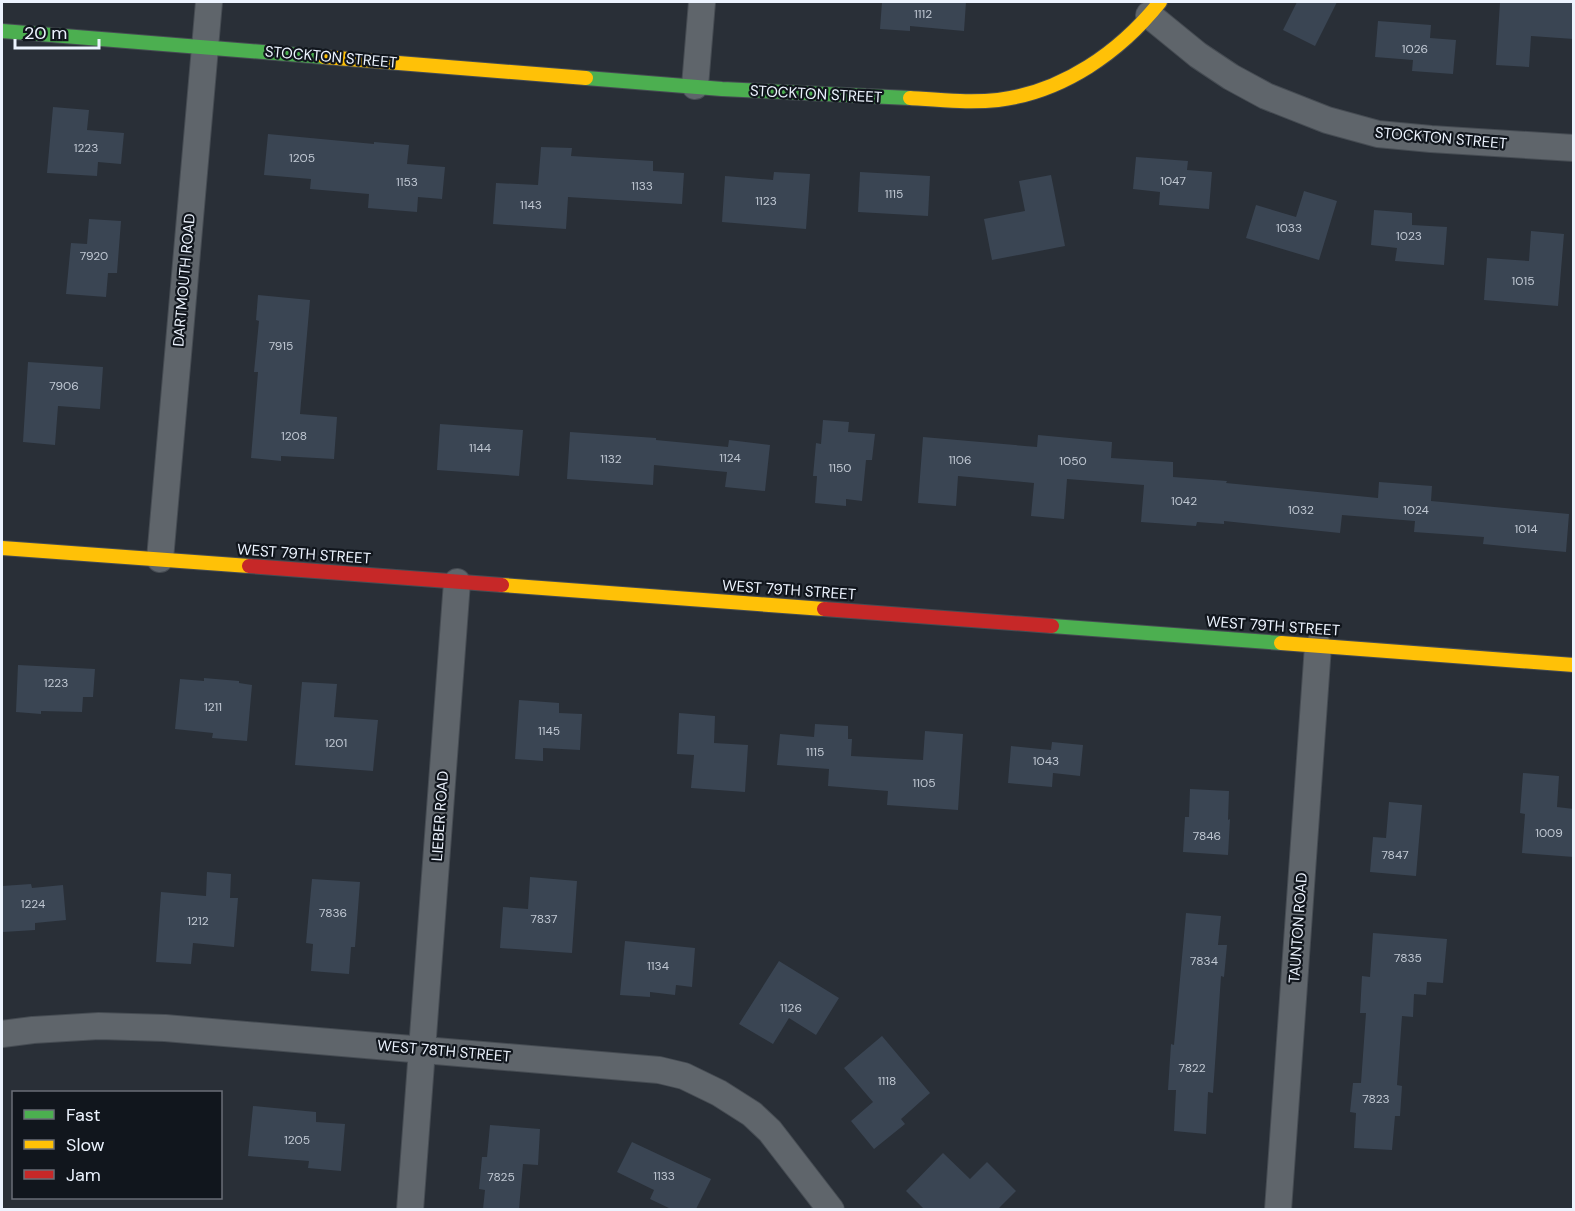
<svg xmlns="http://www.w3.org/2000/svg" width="1575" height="1211" font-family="'DM Sans',sans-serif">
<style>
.building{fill:#3a4553}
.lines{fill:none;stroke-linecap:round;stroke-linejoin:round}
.street-casing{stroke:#464c53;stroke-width:28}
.fast-casing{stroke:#464c53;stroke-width:16}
.slow-casing{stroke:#464c53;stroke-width:16}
.jam-casing{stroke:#464c53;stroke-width:16}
.street{stroke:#5f656b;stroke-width:26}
.fast{stroke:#4caf50;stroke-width:14}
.slow{stroke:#ffc107;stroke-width:14}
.jam{stroke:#c62828;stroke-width:14}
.labels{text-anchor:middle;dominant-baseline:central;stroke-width:4.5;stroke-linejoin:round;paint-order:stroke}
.number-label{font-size:12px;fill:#c0c8d3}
.street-label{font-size:15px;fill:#ecf3fe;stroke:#11161d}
</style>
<rect width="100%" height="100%" fill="#292f37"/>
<!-- building -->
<g class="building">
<path d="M882,2H966L964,31L910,26V31L880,29Z"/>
<path d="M1297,2H1337L1315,46L1283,30Z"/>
<path d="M1500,2H1574V39L1531,36L1529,67L1496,65Z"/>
<path d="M1378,21L1431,25L1430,38L1456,40L1453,74L1412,71L1413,60L1375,57Z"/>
<path d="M53,107L89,110L87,130L124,133L121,164L98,162L97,176L47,173Z"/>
<path d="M268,134L374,144V142L409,145L407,164L445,167L442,199L418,197L417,212L368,208L369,194L310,189L311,179L264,175Z"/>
<path d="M541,147L572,148L571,156L653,161V171L684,173L682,204L568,197L566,229L493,224L496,183L538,185Z"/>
<path d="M1136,157L1188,161L1187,170L1212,172L1209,209L1159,205L1160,192L1133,189Z"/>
<path d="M774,172L810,174L806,229L722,222L725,176L773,180Z"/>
<path d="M860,172L930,176L928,216L858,212Z"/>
<path d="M1051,175L1065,246L992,260L984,219L1025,211L1019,181Z"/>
<path d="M1304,191L1337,201L1319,260L1246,238L1256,205L1296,217Z"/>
<path d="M1374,210L1412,213V225L1447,227L1444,265L1395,261L1397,248L1371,245Z"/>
<path d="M89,219L121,221L117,273H108L106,297L66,294L71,243L87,244Z"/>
<path d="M1531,231L1564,234L1558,306L1484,300L1487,258L1529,261Z"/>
<path d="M258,295L310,300L300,414L337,417L334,459L281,456V461L251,458L258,372H254L259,321L256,320Z"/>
<path d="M28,362L103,367L100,409L58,406L55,445L23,442Z"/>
<path d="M823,420L849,422L848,432L875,434L872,460H866L862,501L846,499V506L815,503L817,476H813L816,443L821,444Z"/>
<path d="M440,424L523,430L519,476L437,470Z"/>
<path d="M570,432L656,438V440L728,447L729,440L770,445L765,491L725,487L727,472L654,465L653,485L567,479Z"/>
<path d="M1038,435L1112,442L1111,458L1173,462V477L1227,481L1226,483L1378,498L1379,482L1432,486L1431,501L1569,514L1566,552L1483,544L1484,537L1414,532L1415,521L1342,515L1340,533L1224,521V524L1197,522L1196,526L1141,522L1144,485L1067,479L1064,519L1031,516L1034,483L958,476L956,506L918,503L923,437L1037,447Z"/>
<path d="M18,665L95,669L93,697H83L82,712L41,711V714L16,712Z"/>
<path d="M204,678L239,681V683L252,685L247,741L212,738L213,733L175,729L180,679L204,681Z"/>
<path d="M302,682L337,684L334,717L378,720L373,771L295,765Z"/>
<path d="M519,700L559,703V713L582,714L580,750L543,748V761L515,759Z"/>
<path d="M679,713L715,716L714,743L748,745L745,792L691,788L694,755L677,754Z"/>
<path d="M815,724L848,726V739H852L851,756L923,760L925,731L963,734L958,810L887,805L888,791L828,786L829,769L777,765L780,734L814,737Z"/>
<path d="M1052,742L1083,745L1080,776L1053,773L1052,787L1008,783L1011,746L1051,750Z"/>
<path d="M1523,773L1559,776L1557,807L1574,809V857L1522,853L1525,814L1520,813Z"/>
<path d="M1190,789L1229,791L1228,820L1230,819L1228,855L1183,852L1185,817H1189Z"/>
<path d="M1389,802L1422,805L1416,876L1370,872L1373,837L1386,838Z"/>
<path d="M207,872L231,874L230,898H238L234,947L193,943L191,964L156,962L161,892L206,896Z"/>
<path d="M530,877L577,881L572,953L500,948L503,907L528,909Z"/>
<path d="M312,879L360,882L355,947H351L349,974L311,971L313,944L306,943Z"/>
<path d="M31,884L32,888L63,885L66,920L35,923V930L3,932L2,919V886Z"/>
<path d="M1186,913L1221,916L1218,945H1227L1224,977L1221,976L1213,1093L1208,1092L1206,1134L1174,1131L1176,1090H1168L1171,1044L1174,1045Z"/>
<path d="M1373,933L1447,939L1443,983L1427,982L1426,995L1414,994L1413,1017L1402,1016L1397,1085L1402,1086L1400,1116H1395L1392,1150L1354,1148L1356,1113L1350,1112L1353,1083H1361L1366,1013H1360L1362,976L1370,977Z"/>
<path d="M625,941L695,948L692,987L676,985L675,995L650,992V997L620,995Z"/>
<path d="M779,961L839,998L816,1035L789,1018L773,1044L739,1024Z"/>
<path d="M882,1036L930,1093L901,1119L905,1124L874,1149L851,1121L873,1102L844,1068Z"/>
<path d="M253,1106L316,1112V1122L345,1124L341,1171L308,1168L309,1161L248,1156Z"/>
<path d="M490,1125L540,1129L538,1165L523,1164L519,1209H483L485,1190L479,1189L482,1157H487Z"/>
<path d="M632,1142L711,1179L696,1209H671L650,1199L654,1190L617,1172Z"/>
<path d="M943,1153L970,1179L987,1162L1016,1191L998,1209H924L906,1191Z"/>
</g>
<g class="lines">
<!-- street casing -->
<g class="street-casing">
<g id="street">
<path d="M1149,15L1198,55L1231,77L1266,96L1327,120L1378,134L1431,139L1574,148"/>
<path d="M695,86L702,2"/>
<path d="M160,559L209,2"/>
<path d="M2,1034L33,1030L99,1026L165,1028L659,1070L684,1076L719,1093L752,1114L770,1131L831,1210"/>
<path d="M410,1210L457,582"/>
<path d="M1278,1210L1318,646"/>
</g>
</g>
<!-- fast casing -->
<g class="fast-casing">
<g id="fast">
<path d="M2,31L324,57"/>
<path d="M586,78L722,89L910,98"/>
<path d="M1052,626L1281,643"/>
</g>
</g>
<!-- slow casing -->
<g class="slow-casing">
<g id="slow">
<path d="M324,57L586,78"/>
<path d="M910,98C939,100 969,103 998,100C1063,92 1120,52 1160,2"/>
<path d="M2,548L249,566"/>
<path d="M502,585L824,609"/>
<path d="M1281,643L1574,665"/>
</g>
</g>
<!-- jam casing -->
<g class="jam-casing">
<g id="jam">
<path d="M249,566L502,585"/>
<path d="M824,609L1052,626"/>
</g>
</g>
<!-- street -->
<use href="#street" class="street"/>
<!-- fast -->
<use href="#fast" class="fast"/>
<!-- slow -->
<use href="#slow" class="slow"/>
<!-- jam -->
<use href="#jam" class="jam"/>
</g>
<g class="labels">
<!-- number labels -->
<g class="number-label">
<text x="923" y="14">1112</text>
<text x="1415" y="49">1026</text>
<text x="86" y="148">1223</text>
<text x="302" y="158">1205</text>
<text x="1173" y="181">1047</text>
<text x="407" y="182">1153</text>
<text x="642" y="186">1133</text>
<text x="894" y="194">1115</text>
<text x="766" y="201">1123</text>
<text x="531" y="205">1143</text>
<text x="1289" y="228">1033</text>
<text x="1409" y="236">1023</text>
<text x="94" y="256">7920</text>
<text x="1523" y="281">1015</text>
<text x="281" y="346">7915</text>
<text x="64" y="386">7906</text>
<text x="294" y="436">1208</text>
<text x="480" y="448">1144</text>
<text x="730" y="458">1124</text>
<text x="611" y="459">1132</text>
<text x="960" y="460">1106</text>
<text x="1073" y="461">1050</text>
<text x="840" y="468">1150</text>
<text x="1184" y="501">1042</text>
<text x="1301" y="510">1032</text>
<text x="1416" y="510">1024</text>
<text x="1526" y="529">1014</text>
<text x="56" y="683">1223</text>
<text x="213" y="707">1211</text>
<text x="549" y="731">1145</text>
<text x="336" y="743">1201</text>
<text x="815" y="752">1115</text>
<text x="1046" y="761">1043</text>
<text x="924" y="783">1105</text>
<text x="1549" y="833">1009</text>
<text x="1207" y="836">7846</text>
<text x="1395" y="855">7847</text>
<text x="33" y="904">1224</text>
<text x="333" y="913">7836</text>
<text x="544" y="919">7837</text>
<text x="198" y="921">1212</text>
<text x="1408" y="958">7835</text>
<text x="1204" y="961">7834</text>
<text x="658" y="966">1134</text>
<text x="791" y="1008">1126</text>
<text x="1192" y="1068">7822</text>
<text x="887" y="1081">1118</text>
<text x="1376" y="1099">7823</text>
<text x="297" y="1140">1205</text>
<text x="664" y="1176">1133</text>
<text x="501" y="1177">7825</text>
</g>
<!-- street labels -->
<g class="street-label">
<text transform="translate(331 57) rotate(5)">STOCKTON STREET</text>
<text transform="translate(816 94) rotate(3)">STOCKTON STREET</text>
<text transform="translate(1441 138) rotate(5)">STOCKTON STREET</text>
<text transform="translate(184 280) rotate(-85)">DARTMOUTH ROAD</text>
<text transform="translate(304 554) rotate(4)">WEST 79TH STREET</text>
<text transform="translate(789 590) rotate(4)">WEST 79TH STREET</text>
<text transform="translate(1273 626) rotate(4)">WEST 79TH STREET</text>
<text transform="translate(440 816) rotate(-86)">LIEBER ROAD</text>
<text transform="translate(1298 928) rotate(-86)">TAUNTON ROAD</text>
<text transform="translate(444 1051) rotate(5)">WEST 78TH STREET</text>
</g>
</g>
<!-- border -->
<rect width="1575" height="1211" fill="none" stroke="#ecf3fe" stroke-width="6"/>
<!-- legend -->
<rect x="12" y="1091" width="210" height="108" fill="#11161d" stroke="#696e77" stroke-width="1.5"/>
<rect x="24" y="1110" width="30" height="9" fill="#4caf50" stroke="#696e77" stroke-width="1.5"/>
<text x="66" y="1121" font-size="18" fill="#ecf3fe">Fast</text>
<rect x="24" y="1140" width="30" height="9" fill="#ffc107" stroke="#696e77" stroke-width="1.5"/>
<text x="66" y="1151" font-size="18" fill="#ecf3fe">Slow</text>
<rect x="24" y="1170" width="30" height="9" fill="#c62828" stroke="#696e77" stroke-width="1.5"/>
<text x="66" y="1181" font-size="18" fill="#ecf3fe">Jam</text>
<!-- scale -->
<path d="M15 39v9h84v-9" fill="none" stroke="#ecf3fe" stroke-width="3"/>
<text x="24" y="39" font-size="18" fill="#ecf3fe" stroke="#11161d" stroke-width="4.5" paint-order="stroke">20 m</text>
</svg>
